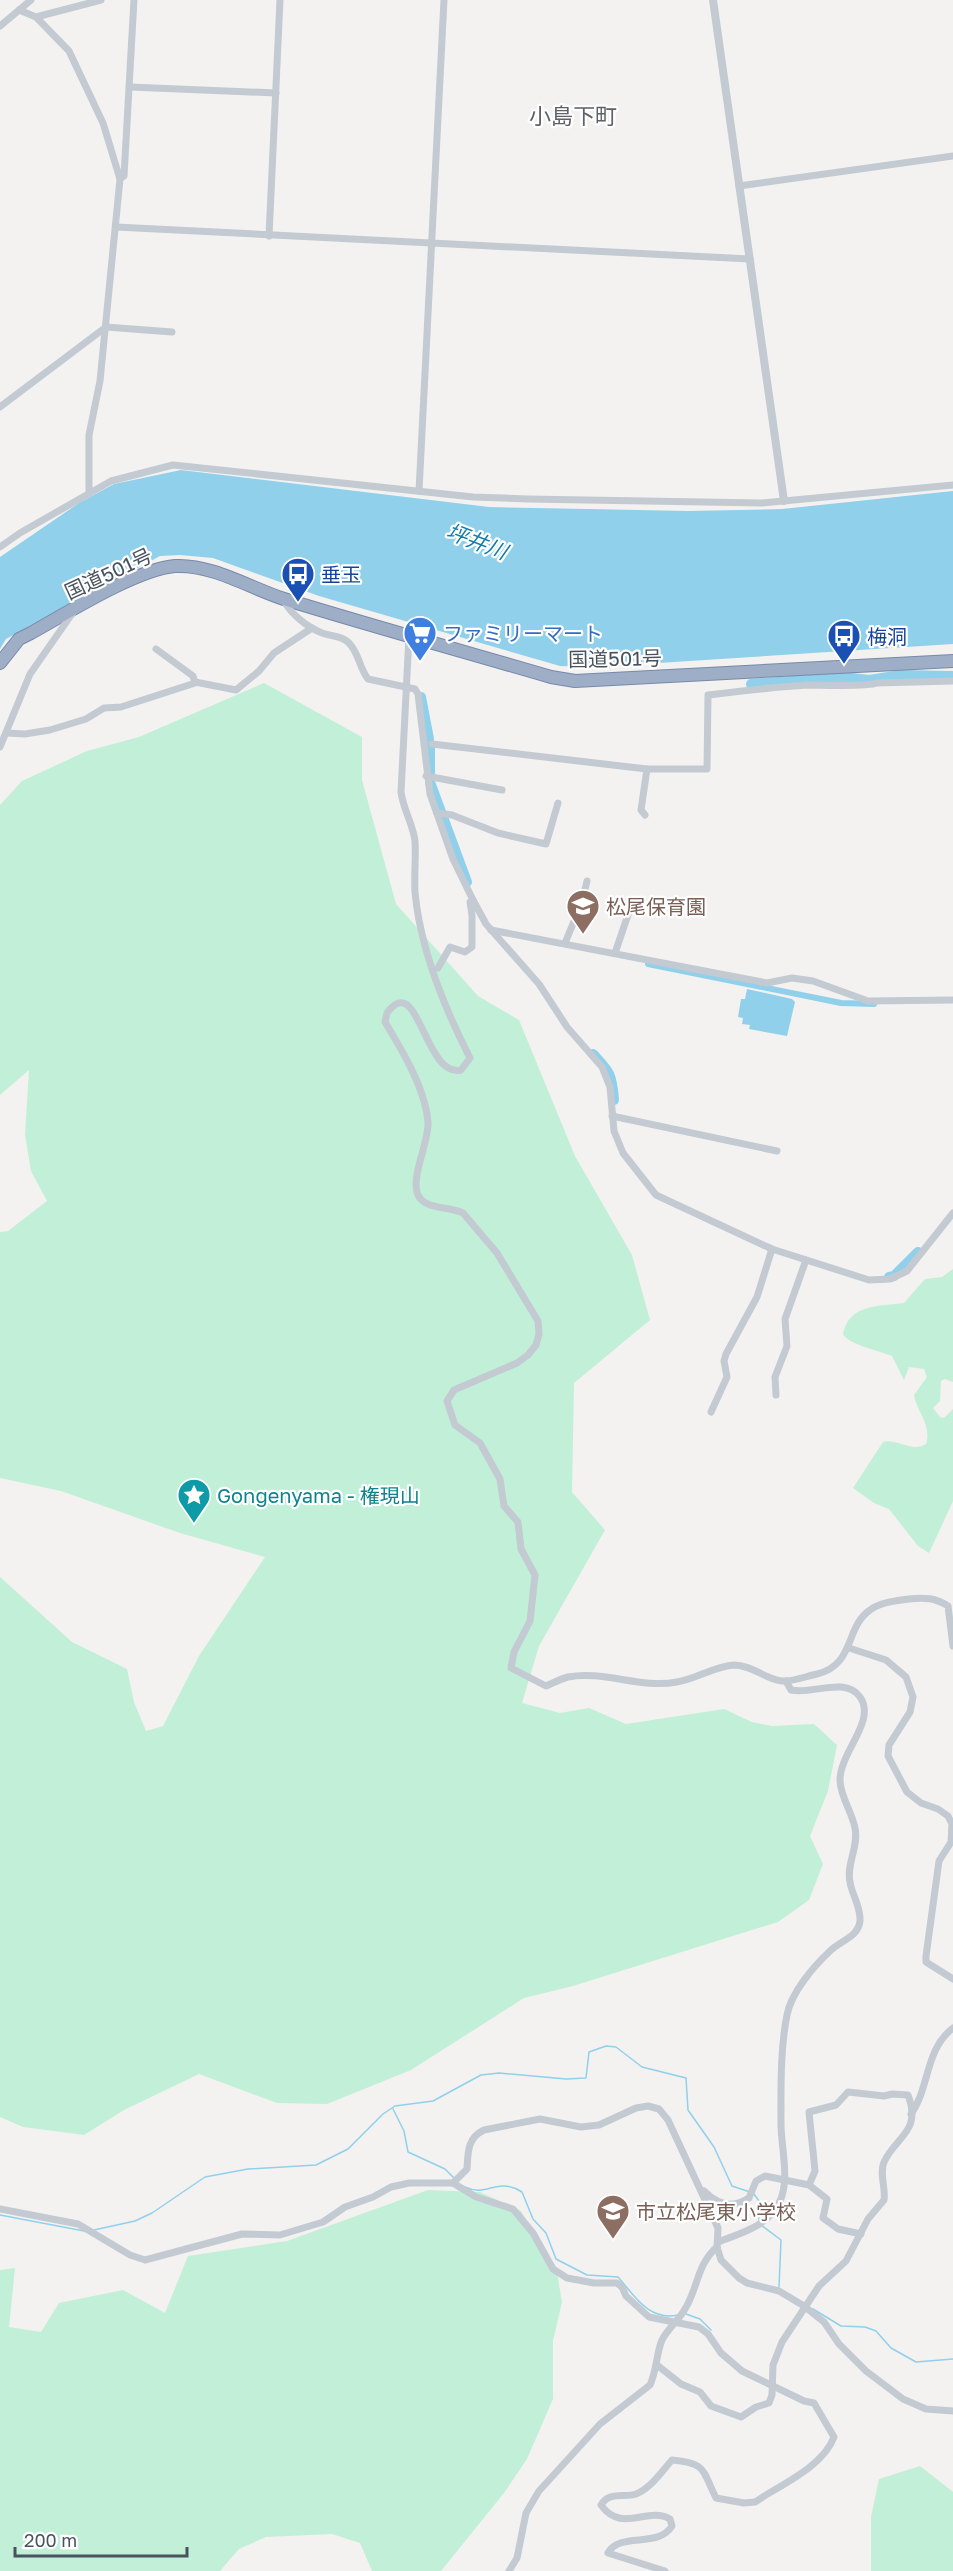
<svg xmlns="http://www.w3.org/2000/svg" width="953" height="2571" font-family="'Golos Text','Noto Sans JP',sans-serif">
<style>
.green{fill:#c2efd7}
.water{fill:#90d0eb}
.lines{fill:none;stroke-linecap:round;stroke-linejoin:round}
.stream{stroke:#90d0eb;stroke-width:1.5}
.canal{stroke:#90d0eb;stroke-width:6}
.river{stroke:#90d0eb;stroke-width:10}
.trunk-casing{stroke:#768aaa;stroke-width:14}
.minor{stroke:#c3cad2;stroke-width:7}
.tertiary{stroke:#c3cad2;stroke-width:8}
.trunk{stroke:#9eaec6;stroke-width:12}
.labels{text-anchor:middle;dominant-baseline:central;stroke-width:4.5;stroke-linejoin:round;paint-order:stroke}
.street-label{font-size:20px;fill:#49535f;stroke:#fff}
.transit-label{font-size:20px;fill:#164399;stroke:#fff;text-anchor:start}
.shop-label{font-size:20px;fill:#366cbe;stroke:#fff;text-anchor:start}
.education-label{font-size:20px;fill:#785e54;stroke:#fff;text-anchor:start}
.culture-label{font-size:20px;fill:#0d838f;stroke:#fff;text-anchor:start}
.water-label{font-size:21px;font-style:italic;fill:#107dab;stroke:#fff}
.quarter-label{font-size:22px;fill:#5e6166;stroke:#fff}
</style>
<rect width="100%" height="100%" fill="#f3f2f1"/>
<!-- green -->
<g class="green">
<path d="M264,683L362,737V780L396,904L478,996L519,1020L575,1156L632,1255L650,1320L574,1383L572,1492L605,1530L539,1646L522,1703L560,1713L589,1708L626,1724L724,1709L752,1722L772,1726L814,1724L837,1745L828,1791L810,1836L823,1864L809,1900L778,1922L573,1986L524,1998L411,2070L327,2104L277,2103L199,2074L124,2110L84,2135L23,2127L0,2117V1577L72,1642L127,1669L134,1702L146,1731L163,1726L199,1656L265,1557L180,1533L61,1491L0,1478V1232L8,1231L47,1201L31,1171L25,1135L29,1070L0,1095V805L22,781L87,751L139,737Z"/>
<path d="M953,1269V1382L945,1379L941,1381L940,1401L933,1408L940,1417L944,1418L953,1409V1501L929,1553L918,1546L889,1509L874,1503L853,1488L883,1442C897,1438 911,1453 926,1444C932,1424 917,1413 914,1395L927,1377L924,1369L909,1367L904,1380L892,1356C880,1351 847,1344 843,1334C849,1304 879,1306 904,1303L925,1279L942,1277Z"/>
<path d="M428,2190L480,2192L521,2211L556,2267L562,2302L553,2341V2399L527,2459L504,2493L441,2571H372L360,2543L332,2534L266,2537L239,2549L220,2571H0V2270L15,2268L9,2327L41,2332L59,2303L123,2290L165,2313L188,2256L287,2241Z"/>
<path d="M920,2466L953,2492V2571H871V2517L879,2479Z"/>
</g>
<!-- water -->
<g class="water">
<path d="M181,470L489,507L688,511L782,509L953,491V644L596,667L560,666L319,596L213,558L180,555L160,556L6,639L0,649V557L79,503L114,484Z"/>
<path d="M747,989L792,999L795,1002L787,1036L749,1029L750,1025L742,1024L743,1018L738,1017L741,999H745Z"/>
</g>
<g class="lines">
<!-- stream -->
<g class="stream">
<path d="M393,2109L404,2131L408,2152L445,2169L454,2178"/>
<path d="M465,2187C488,2198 496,2176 522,2192L533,2219L546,2233L556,2259L587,2275L618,2277C635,2296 648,2321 678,2315"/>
<path d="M754,2194L759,2201V2221"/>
<path d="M0,2215L84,2231"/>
<path d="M761,2225L781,2240L779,2287"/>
<path d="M94,2230L135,2221L152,2213L205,2177L248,2169L316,2165L348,2149L383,2114L395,2106L433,2101L481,2075L499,2073L566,2079L586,2078L589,2052L606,2046L616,2047L642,2067L686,2078L688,2110L714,2147L732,2186L750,2192"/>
<path d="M813,2309L841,2326L865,2327L876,2331L891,2348L916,2362L953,2359"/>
<path d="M686,2314L700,2319L711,2330"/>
</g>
<!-- canal -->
<path class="canal" d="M648,964L841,1003L874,1004"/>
<!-- river -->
<g class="river">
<path d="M751,684L843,677L869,680L901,675L953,676"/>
<path d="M421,697L429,739"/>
<path d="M430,745V782L467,882"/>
<path d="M593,1054C610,1072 612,1074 614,1100"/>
<path d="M889,1277L894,1276L918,1252"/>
</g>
<!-- trunk casing -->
<g class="trunk-casing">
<path id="trunk" d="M0,663L19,639L31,633C67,613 137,569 175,566C212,564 250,588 284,599C372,626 462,651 551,677L575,681L953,661"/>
</g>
<!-- minor -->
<g class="minor">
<path d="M19,10L36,17L69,51L103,123L120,179L100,381L89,435V493"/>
<path d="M36,17L101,0"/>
<path d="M0,26L31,0"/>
<path d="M130,87L276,93"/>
<path d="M120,179L124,176L134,0"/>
<path d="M739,186L953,156"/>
<path d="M116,227L750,259"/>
<path d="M269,236L280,0"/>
<path d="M0,407L106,327L172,332"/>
<path d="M419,491L444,0"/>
<path d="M0,547L20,533L111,481L173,465L473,497L528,499L762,503L953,485"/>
<path d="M284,601C292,615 307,627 322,633C332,637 340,635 348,642C359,652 359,668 368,679L415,689L418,694L430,794L453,859L473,900L486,924L539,984L567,1027L602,1067L610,1087L614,1131L623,1153L656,1195L772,1249L869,1280L890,1279L907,1271L953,1213"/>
<path d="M409,636L401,792C403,809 413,824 415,841C416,858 414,875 415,892C420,949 444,1007 470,1058L461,1070C424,1078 419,970 387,1013L385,1022C402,1050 426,1090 428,1123C429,1142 410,1178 418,1195C425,1210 450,1206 463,1213L497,1253L538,1321L539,1334L536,1345L528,1355L517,1363L454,1390L447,1401L455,1425L480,1443L500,1479L504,1506L518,1522L521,1549L535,1575L530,1621L514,1652L511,1668L546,1686C553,1683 560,1679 568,1677C603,1670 641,1689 677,1682C696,1679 715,1666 734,1665C752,1665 765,1679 782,1681C792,1682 807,1676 817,1674C855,1665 845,1627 870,1610C881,1602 896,1601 909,1599C924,1597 936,1598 948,1606L953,1646"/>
<path d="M195,682L236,690L259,671L274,653L312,628"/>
<path d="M7,733L25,734L50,730L86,719L104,708L121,707L195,683L193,676L156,649"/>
<path d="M432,744L647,769H707L708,695C741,691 774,687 807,685C822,685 867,687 877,683L953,681"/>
<path d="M0,747L30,674L74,611"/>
<path d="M426,776L502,790"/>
<path d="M437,813L452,815L498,833L546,844L558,803"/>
<path d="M645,815L641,810L647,769"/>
<path d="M491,930L767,983L792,978L813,981L868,1001L953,1000"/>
<path d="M565,943L582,902L587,881"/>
<path d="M615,953L631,906"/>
<path d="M438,968L450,947L465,952L472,947V915L470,902L473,900"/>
<path d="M612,1116L777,1151"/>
<path d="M776,1395L775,1377L787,1346L785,1319L806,1260"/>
<path d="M711,1412L727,1377L724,1361L726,1354L757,1297L772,1249"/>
<path d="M849,1648L886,1660L906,1677L913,1697L910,1712L889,1745L888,1756L907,1792L921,1803L938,1809L948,1816L952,1824L951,1842L939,1861L926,1956V1962L953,1979"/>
<path d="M911,2114C930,2087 925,2049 953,2028"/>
<path d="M453,2183L467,2169C468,2153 467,2138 484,2130L540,2119L581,2127L599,2125L636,2108L648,2106L659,2109L668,2120L718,2228L717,2247L721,2260L739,2278L747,2283L779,2291L804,2306L824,2322L839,2344L866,2371L903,2399L926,2409L953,2411"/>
<path d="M704,2191C717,2204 733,2209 749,2198L756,2181L765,2176L809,2185L827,2199L823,2218L838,2229L861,2234"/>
<path d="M0,2209L78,2224L130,2255L145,2260L242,2234L280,2235L323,2222L345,2207L373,2197L391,2187L409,2183H453L476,2197L513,2209L533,2233L553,2269L567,2278L594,2283H617L622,2287L626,2296L649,2317L699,2327L708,2334L721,2353L742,2371L804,2401L814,2403L834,2437C823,2467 780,2485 755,2502L744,2503L716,2498C702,2470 707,2463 672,2460C662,2471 651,2488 636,2494C624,2498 609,2491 601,2505C622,2534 647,2506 670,2519L672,2526C658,2549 620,2531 608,2553L665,2571"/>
<path d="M718,2242C741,2233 769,2226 780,2201C790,2179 781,2147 781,2124C781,2089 780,2050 787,2015C791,1993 813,1967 829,1952C839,1941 858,1938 860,1921C861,1907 852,1895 850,1882C846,1864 859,1847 855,1828C852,1812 841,1798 840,1781C839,1753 877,1721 860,1697C845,1676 812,1695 791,1690L786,1681"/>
<path d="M657,2365L681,2384L700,2392L711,2406L741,2417L756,2407L769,2403L772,2395L773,2365L782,2342L819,2286L846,2261L868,2219L884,2200C886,2188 879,2174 884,2162C896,2136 922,2132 908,2095L892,2094L884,2096L848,2092L836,2105L809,2112L815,2171L809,2185"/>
<path d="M509,2571L517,2558L526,2513L539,2491L600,2424L650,2385C657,2370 656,2354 662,2340C668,2328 679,2320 685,2309C698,2288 697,2264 717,2247"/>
</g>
<!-- tertiary -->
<path class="tertiary" d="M713,0L784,501"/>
<!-- trunk -->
<use href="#trunk" class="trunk"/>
</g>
<!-- icons -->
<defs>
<g id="bus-pin" transform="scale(1.725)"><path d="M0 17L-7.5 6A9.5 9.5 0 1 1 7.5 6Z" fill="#1a4fb4" stroke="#fff"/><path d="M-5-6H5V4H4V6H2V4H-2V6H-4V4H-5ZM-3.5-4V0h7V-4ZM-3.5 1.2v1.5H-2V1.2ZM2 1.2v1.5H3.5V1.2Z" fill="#fff"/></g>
<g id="supermarket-pin" transform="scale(1.725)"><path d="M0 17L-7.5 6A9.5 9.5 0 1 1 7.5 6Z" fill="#3f7fe0" stroke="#fff"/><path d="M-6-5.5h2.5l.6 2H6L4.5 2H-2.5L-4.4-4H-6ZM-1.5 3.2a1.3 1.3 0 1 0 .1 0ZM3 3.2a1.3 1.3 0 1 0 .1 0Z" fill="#fff"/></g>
<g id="school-pin" transform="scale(1.725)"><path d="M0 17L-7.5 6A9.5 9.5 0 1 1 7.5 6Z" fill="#8d6e63" stroke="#fff"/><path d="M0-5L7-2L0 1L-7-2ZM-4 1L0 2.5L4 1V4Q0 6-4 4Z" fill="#fff"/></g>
<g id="sight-pin" transform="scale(1.725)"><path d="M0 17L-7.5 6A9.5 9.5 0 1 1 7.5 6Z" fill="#0f9aa8" stroke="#fff"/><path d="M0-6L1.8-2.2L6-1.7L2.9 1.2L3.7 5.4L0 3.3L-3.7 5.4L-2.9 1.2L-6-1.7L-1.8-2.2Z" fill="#fff"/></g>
</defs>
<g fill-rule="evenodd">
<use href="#bus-pin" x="298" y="574"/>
<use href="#supermarket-pin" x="420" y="633"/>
<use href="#bus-pin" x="844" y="636"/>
<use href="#school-pin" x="583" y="906"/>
<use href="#sight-pin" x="194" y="1495"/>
<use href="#school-pin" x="613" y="2211"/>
</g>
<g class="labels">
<!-- street labels -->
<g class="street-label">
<text transform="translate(108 573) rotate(-25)">国道501号</text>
<text transform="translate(615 658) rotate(-1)">国道501号</text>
</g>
<!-- transit labels -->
<g class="transit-label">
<text x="321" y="574">垂玉</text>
<text x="867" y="636">梅洞</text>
</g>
<!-- shop labels -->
<g class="shop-label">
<text x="443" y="633">ファミリーマート</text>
</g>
<!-- education labels -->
<g class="education-label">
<text x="606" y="906">松尾保育園</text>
<text x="636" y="2211">市立松尾東小学校</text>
</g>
<!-- culture labels -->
<g class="culture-label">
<text x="217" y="1495">Gongenyama - 権現山</text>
</g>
<!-- water labels -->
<g class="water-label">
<text transform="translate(477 541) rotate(21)">坪井川</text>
</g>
<!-- quarter labels -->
<g class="quarter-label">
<text x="573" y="115">小島下町</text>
</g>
</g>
<!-- scale -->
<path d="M15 2547v9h172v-9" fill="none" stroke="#49535f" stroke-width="3"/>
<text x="24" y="2547" font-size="18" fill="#49535f" stroke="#ffffff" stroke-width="4.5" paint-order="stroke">200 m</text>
</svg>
